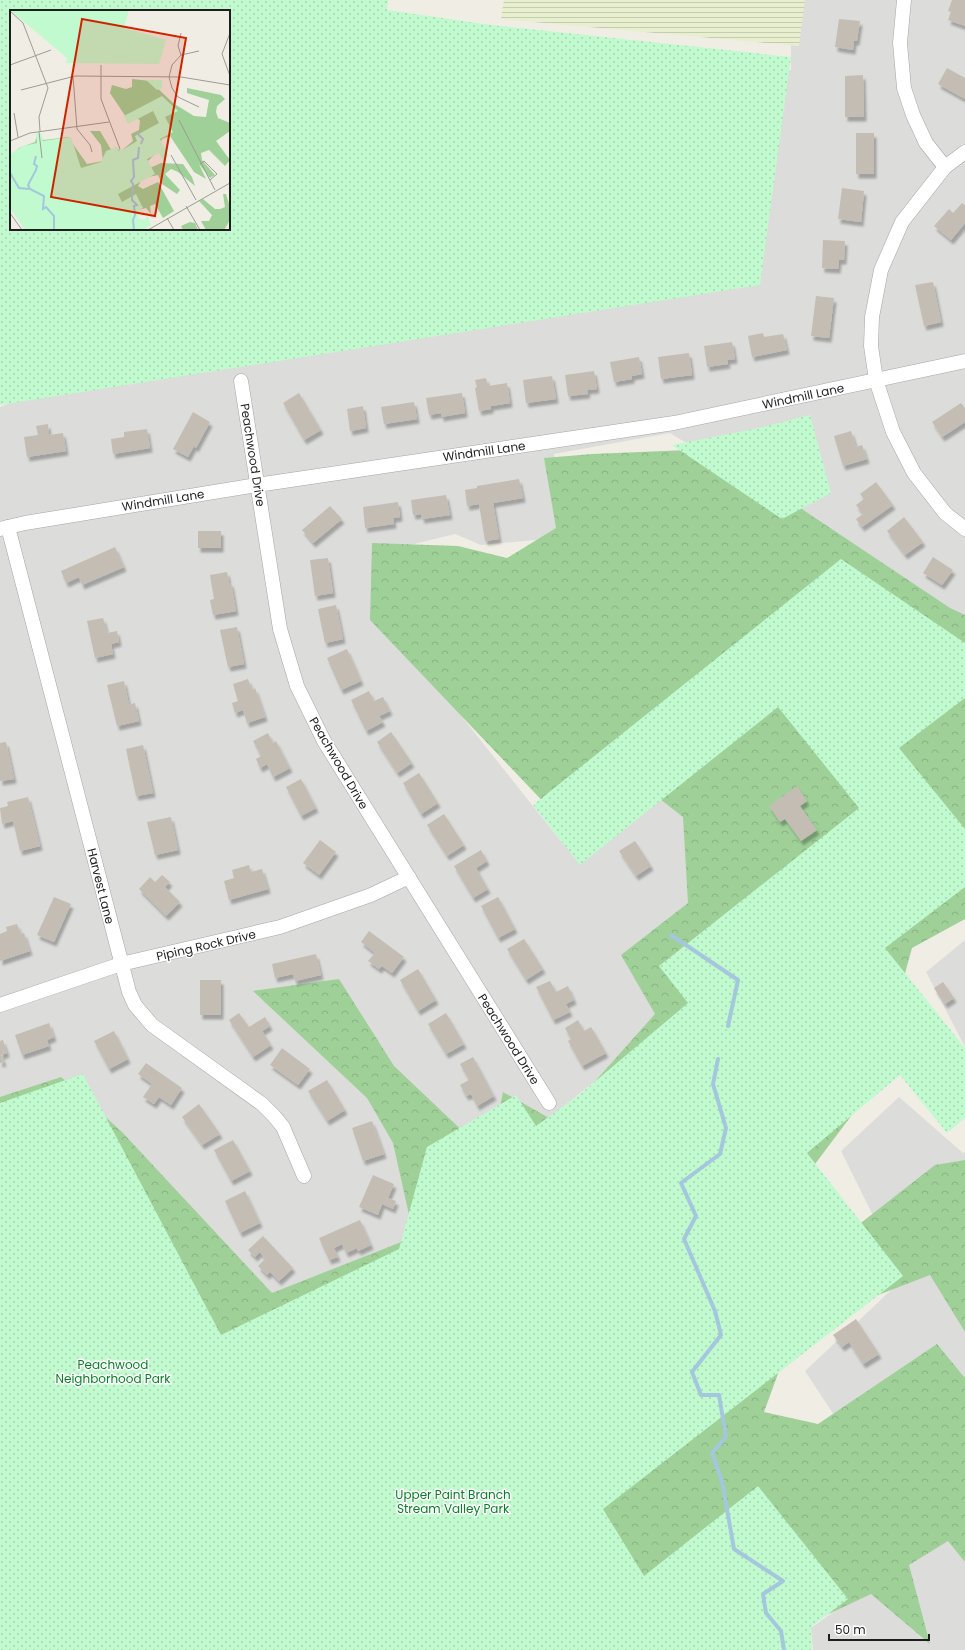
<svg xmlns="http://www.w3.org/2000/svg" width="965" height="1650" font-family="Poppins,sans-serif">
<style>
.residential{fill:#dcdcdb}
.farmland{fill:url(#farmland-rules)}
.forest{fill:url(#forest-crowns)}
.park{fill:url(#park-dots);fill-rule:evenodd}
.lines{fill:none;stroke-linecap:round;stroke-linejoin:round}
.stream{stroke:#a4c7de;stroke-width:4}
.building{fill:#c4bdb4;filter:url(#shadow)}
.street-casing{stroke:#a5a5a5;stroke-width:15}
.street{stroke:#fff;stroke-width:14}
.labels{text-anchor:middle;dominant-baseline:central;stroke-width:3;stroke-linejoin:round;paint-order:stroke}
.street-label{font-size:12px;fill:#1e1e1e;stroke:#fff}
.park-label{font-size:12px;fill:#0a7f28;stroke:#fff}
.inset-river{fill:none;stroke:#a4c7de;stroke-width:2}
.inset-road{fill:none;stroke:#9c9b95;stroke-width:1}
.view{fill:#cd2400;fill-opacity:0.15;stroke:#cd2400;stroke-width:2}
.inset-edge{fill:none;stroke:#1e1e1e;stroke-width:2}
</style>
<defs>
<pattern id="farmland-rules" width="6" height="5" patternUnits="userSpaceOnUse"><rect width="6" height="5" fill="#e7efcf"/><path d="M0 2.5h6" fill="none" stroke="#c6ccb1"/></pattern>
<pattern id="forest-crowns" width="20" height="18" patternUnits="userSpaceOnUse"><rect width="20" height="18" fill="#9fd098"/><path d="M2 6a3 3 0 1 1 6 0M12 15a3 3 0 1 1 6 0" fill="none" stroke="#88b283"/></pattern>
<pattern id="park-dots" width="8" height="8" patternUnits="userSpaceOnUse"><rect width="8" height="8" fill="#c1facf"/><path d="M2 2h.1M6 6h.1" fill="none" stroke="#a5d6b1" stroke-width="1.8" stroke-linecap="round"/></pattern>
<filter id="shadow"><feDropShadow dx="2.5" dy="4.5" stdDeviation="1" flood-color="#0004"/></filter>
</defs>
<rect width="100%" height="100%" fill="#f0eee4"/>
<!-- residential -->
<g class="residential">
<path d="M791,0H965V626L790,507L670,433L554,454L569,537L481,545L455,534L390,550L377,610L564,845L760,701L689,1005L537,1128L400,1251L222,1336L0,1105V407L791,70Z"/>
<path d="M965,940V1047L926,972Z"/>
<path d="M899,1097L963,1153L965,1152V1409L834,1415L805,1371L904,1278L841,1151Z"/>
<path d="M965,1527V1650H813L811,1628L849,1601Z"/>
</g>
<!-- farmland -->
<path class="farmland" d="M504,0H805L799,46L501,19Z"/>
<!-- forest -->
<path class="forest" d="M712,449L950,608L965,615V919L912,948L899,995L891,1063L806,1176L848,1233L935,1165L965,1160V1332L930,1275L795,1327L764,1412L818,1424L937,1344L965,1378V1562L948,1541L909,1565L930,1644L871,1594L803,1626L0,1650V1097L61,1077L122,1132L272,1293L414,1237L393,1143L367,1098L253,991L339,979L394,1066L490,1157L503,1092L558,1123L655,1014L621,955L688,903L683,817L637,781L571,831L370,620L372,543L458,546L507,558L556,528L544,458L592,454Z"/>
<!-- park -->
<g class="park">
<path d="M0,0H388L387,10L491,25L791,57L760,285L0,405ZM11,11H229V229H11Z"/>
<path d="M810,415L831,493L782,519L672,445L759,428Z"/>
<path d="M841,559L965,643V698L899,748L965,829V887L885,948L965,1048V1118L947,1133L900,1075L807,1153L903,1276L603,1509L644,1576L758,1486L848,1599L811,1627L812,1650H0V1103L83,1074L221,1335L399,1249L427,1147L516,1095L536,1126L579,1095L688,1003L659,966L859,808L778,707L580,865L533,805Z"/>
</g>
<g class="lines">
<!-- stream -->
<g class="stream">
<path d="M671,935L738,980L728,1026"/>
<path d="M718,1059L713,1084L726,1128L720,1154L681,1183L696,1216L684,1239L715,1311L721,1335L692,1372L701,1395H719L726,1437L712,1453L722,1481L734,1549L783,1581L763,1594L766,1613L781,1631L784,1650"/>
</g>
</g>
<!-- building -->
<g class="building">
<path d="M952,0H965V26L948,20L951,12L948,11Z"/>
<path d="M839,19L860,21L857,41H854L853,50L835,47Z"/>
<path d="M947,68L965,78V99L938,84Z"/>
<path d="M863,75L864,117H845V76Z"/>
<rect x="856" y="133" width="18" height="41"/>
<path d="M842,188L864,191L861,222L838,219Z"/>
<path d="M962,203L965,205V223L951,240L934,226L949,209L953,213Z"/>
<path d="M823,240L845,241L844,260H839L838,269L822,268Z"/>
<path d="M933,282L941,322L924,326L915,285Z"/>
<path d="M816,296L834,298L829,338L811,336Z"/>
<path d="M763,333L764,337L783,334L787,350L752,357L748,336Z"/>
<path d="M732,342L735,359L727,360L728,364L707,367L704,346Z"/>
<path d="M689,353L692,375L661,379L658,357Z"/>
<path d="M639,357L642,374L632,376V379L614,382L610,362Z"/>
<path d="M594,371L597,389L587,390L588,394L568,396L565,375Z"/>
<path d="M552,376L556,399L526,403L523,380Z"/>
<path d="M486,378L488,386L507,383L510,403L491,406V409L479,411L475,388L477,387L475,380Z"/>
<path d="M299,393L321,430L304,440L283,403Z"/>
<path d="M462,393L465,413L441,417V413L429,415L426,398Z"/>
<path d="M414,402L417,419L384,424L381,407Z"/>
<path d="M961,403L965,408V422L942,437L932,422Z"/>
<path d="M363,406L366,428L350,431L347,409Z"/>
<path d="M193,412L210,422L196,448L194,446L188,457L173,449Z"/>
<path d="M48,424L49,435L63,433L66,451L27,457L24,437L38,435L36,426Z"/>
<path d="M147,429L150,448L113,454L111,439L124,437V432Z"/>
<path d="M851,431L856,447L862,445L867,459L843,466L834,436Z"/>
<path d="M519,479L523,498L493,503L499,539L485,541L479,504L467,506L465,490L477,488V486Z"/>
<path d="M876,482L893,505L862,527L856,519L863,514L856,505L864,499L860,494Z"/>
<path d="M446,495L450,515L422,519L421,514L413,515L411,500Z"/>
<path d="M398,502L400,517L393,518L394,524L365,528L363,507Z"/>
<path d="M330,506L342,519L313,543L302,530Z"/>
<path d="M904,517L923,542L905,555L887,531Z"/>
<rect x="198" y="531" width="23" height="17"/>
<path d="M115,547L124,567L82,585L79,577L66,583L61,571Z"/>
<path d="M933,557L953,570L942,585L923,573Z"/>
<path d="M328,558L333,593L315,596L310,560Z"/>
<path d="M227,572L229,583H231L236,611L213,615L210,600L214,599L210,575Z"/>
<path d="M336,605L343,639L325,643L318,609Z"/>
<path d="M103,618L107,633L117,631L119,642L111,644L113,654L95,658L87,621Z"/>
<path d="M237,627L244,664L228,667L220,630Z"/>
<path d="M347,649L361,681L341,690L327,658Z"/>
<path d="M248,679L252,690L255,688L265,717L247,723L243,710L235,713L232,703L238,701L233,684Z"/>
<path d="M124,681L129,705L135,703L139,721L117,726L107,685Z"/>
<path d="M369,691L374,701L383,697L390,711L379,716L383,722L366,731L351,700Z"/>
<path d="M391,732L412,763L397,773L377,742Z"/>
<path d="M268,733L273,743L276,741L290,768L273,777L267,764L260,768L256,759L261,756L253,741Z"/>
<path d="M6,742L14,779L0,781V743Z"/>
<path d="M143,745L153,793L136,796L126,749Z"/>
<path d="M419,773L438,803L421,814L403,783Z"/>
<path d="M301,779L316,808L301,816L286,787Z"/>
<path d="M797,786L807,801L800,806L817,830L801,841L785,819L780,822L769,806Z"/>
<path d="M28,797L40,846L20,851L13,821L2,824L0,808L8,806L7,802Z"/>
<path d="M444,814L464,845L447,856L427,825Z"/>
<path d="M171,817L178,850L155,855L147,822Z"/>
<path d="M320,840L336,852L319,875L303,863Z"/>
<path d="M635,841L651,866L636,876L619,851Z"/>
<path d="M481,850L487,861L476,868L488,889L473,898L454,866Z"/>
<path d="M249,865L251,872L262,869L268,889L229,900L224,881L234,878L232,870Z"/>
<path d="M162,875L170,882L165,887L180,902L166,916L139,889L150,877L155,882Z"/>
<path d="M54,897L71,904L54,942L37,935Z"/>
<path d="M498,897L515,929L498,938L481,906Z"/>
<path d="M17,924L21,934L24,933L30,951L0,961V934L7,931L6,927Z"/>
<path d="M369,931L404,957L392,973L382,966L379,969L368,961L375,953L361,942Z"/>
<path d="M524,939L543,969L526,980L507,949Z"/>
<path d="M316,954L321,975L295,981L293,974L275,978L272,964Z"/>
<path d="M418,969L436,1000L418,1011L400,980Z"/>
<rect x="200" y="980" width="21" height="35"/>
<path d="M550,981L556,992L568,986L574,1000L566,1004L570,1012L553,1020L536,987Z"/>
<path d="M943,982L954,998L945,1004L934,988Z"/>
<path d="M239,1013L249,1027L265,1017L270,1026L262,1031L271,1045L253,1057L229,1020Z"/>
<path d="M446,1013L464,1044L446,1054L428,1024Z"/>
<path d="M578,1020L584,1031L591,1027L606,1053L582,1066L568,1041L571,1039L565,1028Z"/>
<path d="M49,1023L54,1037L47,1040L49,1046L22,1055L15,1035Z"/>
<path d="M114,1031L128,1059L109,1069L94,1041Z"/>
<path d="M3,1040L7,1053L1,1055L4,1062L0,1063V1041Z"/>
<path d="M282,1048L310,1069L298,1085L270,1065Z"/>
<path d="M473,1057L494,1096L477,1106L471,1094L466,1096L460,1085L469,1080L460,1064Z"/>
<path d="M146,1063L182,1088L171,1105L159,1097L154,1104L143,1097L152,1084L138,1074Z"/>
<path d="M327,1080L345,1110L327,1121L308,1091Z"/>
<path d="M199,1104L220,1134L202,1145L182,1117Z"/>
<path d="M372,1121L384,1154L363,1161L352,1128Z"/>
<path d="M233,1140L250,1171L231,1181L214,1150Z"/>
<path d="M373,1175L394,1184L388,1198L396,1201L393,1209L382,1204L378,1215L359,1207Z"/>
<path d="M245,1191L260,1223L240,1233L225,1201Z"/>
<path d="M360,1220L371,1245L358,1251L357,1248L346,1253L342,1244L334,1248L338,1257L329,1260L319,1238Z"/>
<path d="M263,1236L293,1268L279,1281L270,1272L267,1275L258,1266L265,1259L260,1252L255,1257L248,1250Z"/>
<path d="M856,1319L879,1354L863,1364L849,1342L842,1347L833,1335Z"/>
</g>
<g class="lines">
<!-- street casing -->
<g class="street-casing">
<g id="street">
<path d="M904,0L900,43L904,88L913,115L926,143L945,167"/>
<path d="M965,152L945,167L902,222L881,270L872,317L871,346L876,380L893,432L914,473L945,513L965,529"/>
<path d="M241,381L280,629L297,686L324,741L549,1103"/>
<path d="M8,527L129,992L135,1005L152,1025L262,1104L274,1116L283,1127L304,1176"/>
<path d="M0,529L25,523L257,485L674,423L965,361"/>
<path d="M0,1005L121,964L280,927L371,895L409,877"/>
</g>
</g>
<!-- street -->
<use href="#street" class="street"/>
</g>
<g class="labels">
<!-- street labels -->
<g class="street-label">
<text transform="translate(803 396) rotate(-12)">Windmill Lane</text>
<text transform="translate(484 451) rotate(-8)">Windmill Lane</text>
<text transform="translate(253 455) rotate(81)">Peachwood Drive</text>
<text transform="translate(163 500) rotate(-9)">Windmill Lane</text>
<text transform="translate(339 763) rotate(60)">Peachwood Drive</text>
<text transform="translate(101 886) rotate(76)">Harvest Lane</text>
<text transform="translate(206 945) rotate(-13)">Piping Rock Drive</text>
<text transform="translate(509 1039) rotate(58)">Peachwood Drive</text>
</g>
<!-- park labels -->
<g class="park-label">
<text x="113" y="1364">Peachwood<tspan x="113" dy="14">Neighborhood Park</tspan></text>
<text x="453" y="1494">Upper Paint Branch<tspan x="453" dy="14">Stream Valley Park</tspan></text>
</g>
</g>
<!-- overview -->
<g transform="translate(10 10)">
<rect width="220" height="220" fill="#f0eee4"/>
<path d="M122,69L140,71L163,93L184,106L196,107L199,90L177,83V78L211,85L215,89L207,96L206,102L208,108L220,113V121L206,131L220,150L215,156L199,140L191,143L192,150L205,165L200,168L189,154L196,169L184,162L160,126L152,129L148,141L137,152L140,158L151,153L173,154L182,167L185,176L168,162L161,159L155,164L170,180L167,184L152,174L148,165L133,168L128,176L133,179L148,172L164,201L153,208L145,194L140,196L141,204L136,198L128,200L0,146L9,138L25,132L27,125L34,130L58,127L77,154L93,151L91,135L80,121H90L103,143L106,137L111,141L123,131L121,124L129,120L130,111L126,106L118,110L100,83L102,75L116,79L122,77ZM213,184H216L220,197V210L214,220H196L191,211H199L202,205L189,191L193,189L205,199H210L215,197ZM180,212L185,213L188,220H173L171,216Z" fill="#9fd098"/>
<path d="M0,0H119L114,18L156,30L149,54L56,53L57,48ZM136,70H152V78L147,80ZM152,86L168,101L155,107L163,122L150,129L159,146L153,150L149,143L137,149L145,164L108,184L112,192L126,184L133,198L129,200L128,208L133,210L138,207L141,215L133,220H15L0,198V144L13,136L27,133L26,124L31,123L33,131L61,127L71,158L91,152L96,141L107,137L109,141L114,139L127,131L125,126L149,113L143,101L118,114L114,106Z" fill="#c1facf"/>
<path class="inset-river" d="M127,123L133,129L131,134M26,146L24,154L27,156L26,160L18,175L20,179L34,186L33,199L36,197L44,206V220M0,163L9,178L19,179M124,220L123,210L125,205L124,196L127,195L122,190L123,174L121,171L124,167L123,150L128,148L129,137"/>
<path class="inset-road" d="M0,1L13,13L38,78L29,107L30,121M171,23L168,36L171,45M220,23L212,44L220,66M0,55L41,40M91,55V89L110,139M63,66L67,119L80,135L82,142M11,80L65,66L171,67L220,75M189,97L168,87L162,78L159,67L162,55L171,45L189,41M4,103L8,127M169,110L205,180M29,122L32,148M0,131L20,123L99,112M161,145L186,190M190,154L194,151L207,164L200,170M176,196L190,220M0,203L12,220M157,208L164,220M138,220L220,173"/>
<path class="view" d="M72,9L176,28L145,206L41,187Z"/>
<rect width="220" height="220" class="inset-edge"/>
</g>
<!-- scale -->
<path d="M829 1634v6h100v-6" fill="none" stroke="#1e1e1e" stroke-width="2"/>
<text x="835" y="1634" font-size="12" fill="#1e1e1e" stroke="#ffffff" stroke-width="3" paint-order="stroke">50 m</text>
</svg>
